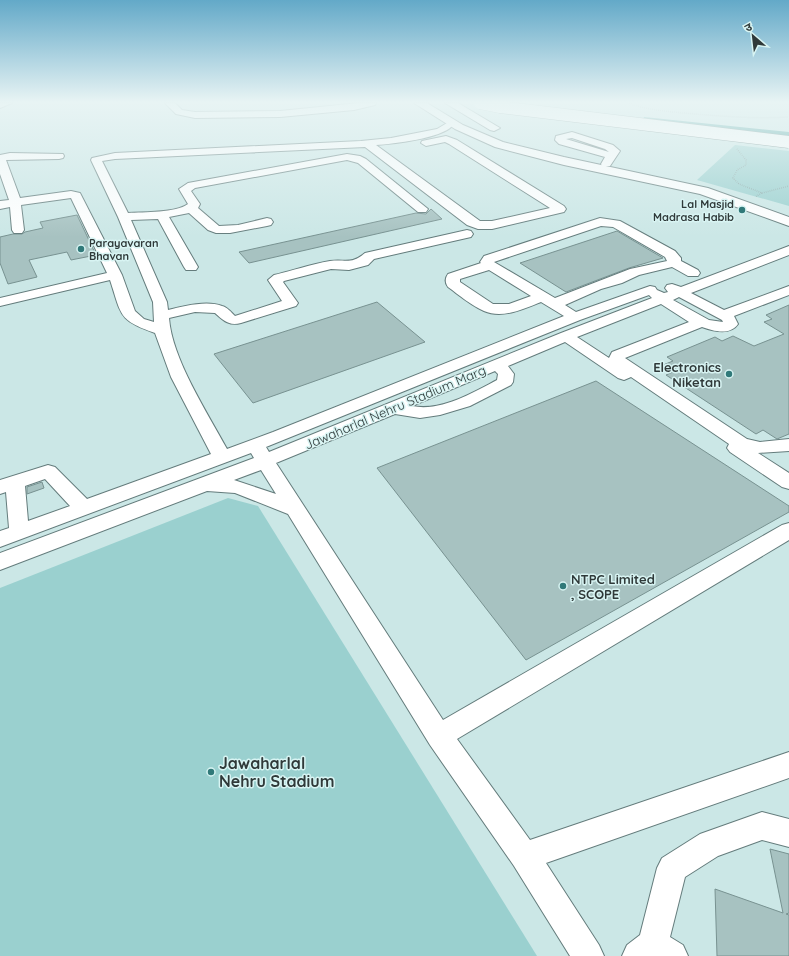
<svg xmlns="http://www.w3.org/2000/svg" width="789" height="956" font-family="Quicksand,'Noto Sans Devanagari',sans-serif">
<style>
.green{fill:#9ad0cf}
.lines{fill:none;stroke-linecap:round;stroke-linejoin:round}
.canal{fill:#3b9897;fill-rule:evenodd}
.building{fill:#a7c2c1;stroke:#789291}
.minor-casing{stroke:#647c7c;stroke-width:2}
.major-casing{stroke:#647c7c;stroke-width:2}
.path{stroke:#849797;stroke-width:1.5;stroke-dasharray:0.5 1.5;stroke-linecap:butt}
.minor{fill:#fff;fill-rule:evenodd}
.major{fill:#fff;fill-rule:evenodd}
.highway-bridge-casing{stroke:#647c7c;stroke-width:13;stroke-linecap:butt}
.highway-bridge{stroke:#fff;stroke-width:12}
.poi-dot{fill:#307979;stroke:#d8f4f3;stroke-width:1.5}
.labels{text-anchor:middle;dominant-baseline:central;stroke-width:3;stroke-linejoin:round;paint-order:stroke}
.far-poi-label{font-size:11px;font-weight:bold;fill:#2f3939;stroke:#d8f4f3;text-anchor:end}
.poi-label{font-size:13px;font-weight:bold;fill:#2f3939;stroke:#d8f4f3;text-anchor:end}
.street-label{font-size:13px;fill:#2f3939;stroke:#d8f4f3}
.near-poi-label{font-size:16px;font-weight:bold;fill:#2f3939;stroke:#d8f4f3;text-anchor:start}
</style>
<rect width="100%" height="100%" fill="#cbe7e6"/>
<!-- green -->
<g class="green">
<path d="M735,145L789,151V206L697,180Z"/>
<path d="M228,498L258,506L537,956H0V588Z"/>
</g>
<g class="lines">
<!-- canal -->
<path class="canal" d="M644,117L789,132V136L647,121L643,119Z"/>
</g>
<!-- building -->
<g class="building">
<path d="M431,209L442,219L249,263L239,252L416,213L426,214Z"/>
<path d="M77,215L96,255L71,260L67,252L29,260L37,277L8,284L0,263V237L13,234H22L25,232L43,228L40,222Z"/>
<path d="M617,231L663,258L629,268L566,292L520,263Z"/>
<path d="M377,302L425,342L253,403L214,354Z"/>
<path d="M789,305V434L777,439L763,430L756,434L666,375L673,372L663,365L673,361L667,357L715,337L722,341L733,336L754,346L784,334L764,322L772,319L766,315Z"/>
<path d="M596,381L789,506V512L526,660L377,468Z"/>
<path d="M42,482L44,488L27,494V487Z"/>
<path d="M770,849L789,854V913L786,914L789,915V956H717L715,889L783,913Z"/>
</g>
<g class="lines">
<!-- minor casing -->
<g class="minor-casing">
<g id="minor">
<path d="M0,103H12L0,108Z"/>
<path d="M165,103H175L182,110L195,112L280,111L359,103H376L375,105L354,110L280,117L195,118L176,114Z"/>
<path d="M447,123L452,126C442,138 393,144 376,145L480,221H492L550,208L449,144L445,142L426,146L421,143L422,141L446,136L457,140L564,206L566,209L564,212L492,229H478L467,225L365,147L115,159L102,161L128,213C144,212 176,213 188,204L179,189L188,183L347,154L360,156L366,159L428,209L426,212H418L358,163L347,160L195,188L191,191L200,204L198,208L219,226L238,225L267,218L271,219L273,222L271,225L267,226L230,233H216L208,230L189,213L169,217L198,267L196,270H186L184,267L158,219L131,220L167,302L168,310C184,306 207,300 222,306C227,307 231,312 235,316L282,301L268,280L274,275C292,271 311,264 330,261C346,259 351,265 365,253L467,230L471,231L473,234L471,237L374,259L368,265L349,270L331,269L284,281L283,282L298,303L296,306L241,323C229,326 224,321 215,313L195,312L169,318C172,359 207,412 227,449L273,432L564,316L541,302C524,309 502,319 484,311C472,306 459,295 448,287C445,283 445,278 448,274L481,263L480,262L484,256L600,218L620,221L675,251L681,258V261L698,270L700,273L698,276H688L672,267L639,275L622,283L601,289L565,305L576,312L650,286L655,287L657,290L664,293L668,292L665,288L667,285L672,284L681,287L789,246V255L691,293L724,310L789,286V295L734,316L738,324C730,336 713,331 702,327L625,358L747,439L760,442L789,439V451L758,453L789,473V489L782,487L730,452L727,448L729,444L631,377L624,380L618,378L565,342L508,366L514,374L513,382L511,385L470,406L440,415L420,418L395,414L276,463L443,720L782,525L789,523V540L457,739L530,840L789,752V778L546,863L599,945L604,956H570L514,866L430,745L288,514L235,493L207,491L0,570V553L254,458L251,453L0,547V531L9,528L6,492L0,494V480L48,465L55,467L87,499L211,454L171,377L155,333C118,320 122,316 110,280L0,306V298L107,273L71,198L21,205L24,230L22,233H14L12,230L10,207L0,209V201L9,200L0,174V155L10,153L63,154L64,156L63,158L59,159L6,160L20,198L71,191L80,193L122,275L135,311L144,319L154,322L153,302L118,217L91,160L92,158L115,153L361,141L391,138L437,129ZM601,226L613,227L665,257L667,261L630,269L555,298L494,262ZM489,270L531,296L509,304H493L460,282V279ZM649,295L652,298L561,333L269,452L266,447L580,320ZM679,297L722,320L723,322L709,320L673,300ZM661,304L689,322L612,352L609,358L577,337ZM495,371L498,374L497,380C472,393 441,412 412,406ZM261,470L276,494L234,480ZM45,479L70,506L28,521L25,486Z"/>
<path d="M572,132L613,145L620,151L610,166H602L601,164L605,157L559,144L555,140L556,136ZM572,138L605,149L609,152L566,139Z"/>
<path d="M762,812L789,819V847L762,840L718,856L685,877L670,937L683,945L688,956H622L627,945L640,935L657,868L662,858L700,834Z"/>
</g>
</g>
<!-- major casing -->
<g class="major-casing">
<g id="major">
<path d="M414,103H427L463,125L503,142L564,157L708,188L789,217V226L700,194L564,165L495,147L455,129Z"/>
<path d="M445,103H458L500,128L494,131L490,130Z"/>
</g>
</g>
<!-- path -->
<g class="path">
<path d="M629,103C646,110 665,111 683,113C718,116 753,119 788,117"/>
<path d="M737,149L746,160V165L737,170L733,178L739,184L762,193L755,197"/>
<path d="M762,193L789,186"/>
</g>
<!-- minor -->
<use href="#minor" class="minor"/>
<!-- major -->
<use href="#major" class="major"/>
<!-- highway-bridge casing -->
<g class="highway-bridge-casing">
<path id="highway-bridge" d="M480,103L500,107L789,142"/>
</g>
<!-- highway-bridge -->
<use href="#highway-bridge" class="highway-bridge"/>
</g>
<!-- sky -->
<linearGradient id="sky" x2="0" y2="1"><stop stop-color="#63a9c8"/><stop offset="0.43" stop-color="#e8f4f4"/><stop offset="1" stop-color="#e8f4f4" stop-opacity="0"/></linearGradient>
<rect width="789" height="237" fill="url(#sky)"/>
<!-- markers -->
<g class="poi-dot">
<circle cx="742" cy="210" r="4"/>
<circle cx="81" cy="249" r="4"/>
<circle cx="729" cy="374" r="4"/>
<circle cx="563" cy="586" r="4"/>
<circle cx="211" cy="772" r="4"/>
</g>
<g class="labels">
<!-- far-poi labels -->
<g class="far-poi-label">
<text x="734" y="204">Lal Masjid<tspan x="734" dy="13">Madrasa Habib</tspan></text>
<text x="89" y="243" text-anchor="start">Parayavaran<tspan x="89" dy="13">Bhavan</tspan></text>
</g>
<!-- poi labels -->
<g class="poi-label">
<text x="721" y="367">Electronics<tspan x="721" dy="15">Niketan</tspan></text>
<text x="571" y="579" text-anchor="start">NTPC Limited<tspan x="571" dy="15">, SCOPE</tspan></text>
</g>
<!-- street labels -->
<g class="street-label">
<text transform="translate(395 407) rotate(-23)">Jawaharlal Nehru Stadium Marg</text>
</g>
<!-- near-poi labels -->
<g class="near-poi-label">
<text x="219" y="763">Jawaharlal<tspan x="219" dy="18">Nehru Stadium</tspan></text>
</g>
</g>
<!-- north arrow -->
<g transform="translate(753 36) rotate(332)" stroke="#d8f4f3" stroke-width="3" paint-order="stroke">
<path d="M0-3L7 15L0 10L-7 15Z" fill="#2f3939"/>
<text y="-6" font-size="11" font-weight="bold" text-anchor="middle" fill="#2f3939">उ</text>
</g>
</svg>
